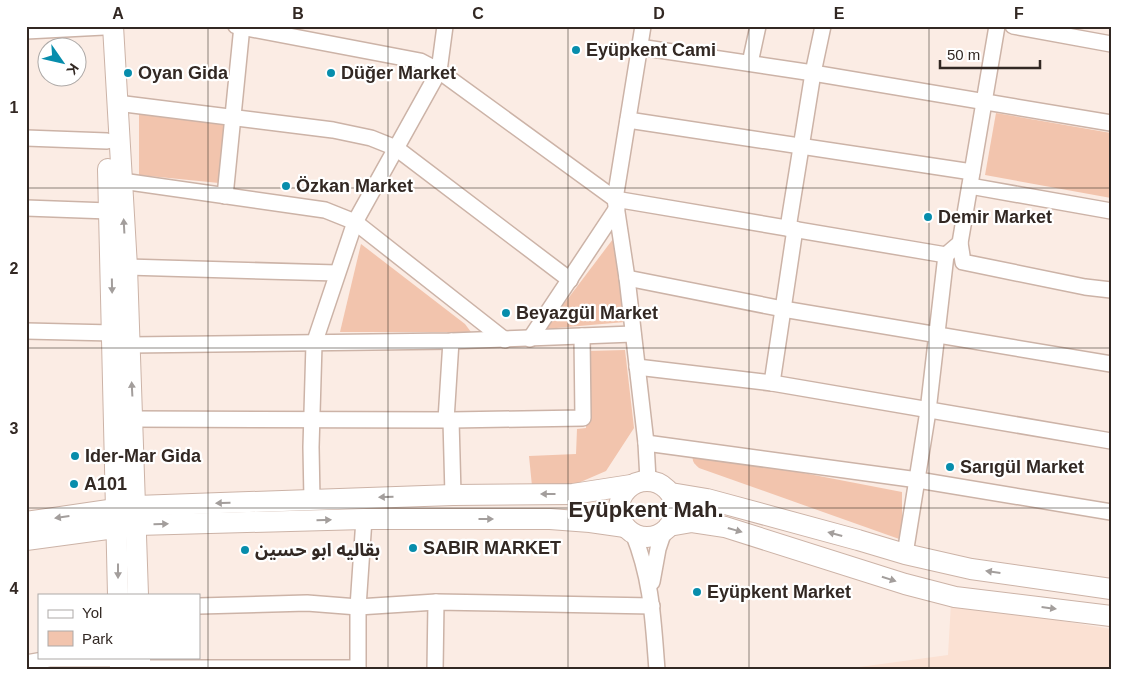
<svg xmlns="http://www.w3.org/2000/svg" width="1137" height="696" font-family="Arial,'Noto Sans Arabic',sans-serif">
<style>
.built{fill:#fbe1d3}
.green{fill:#f2c4ad}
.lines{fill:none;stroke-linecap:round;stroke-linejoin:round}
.minor-casing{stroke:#ccb3a7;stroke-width:18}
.major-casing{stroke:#ccb3a7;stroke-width:22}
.minor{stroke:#fff;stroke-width:15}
.major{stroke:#fff;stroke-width:20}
.oneway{fill:#a39e9c}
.grid{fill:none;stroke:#322823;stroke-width:1;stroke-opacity:0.55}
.poi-dot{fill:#078dac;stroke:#fff;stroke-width:2}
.labels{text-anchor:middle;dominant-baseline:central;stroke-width:4.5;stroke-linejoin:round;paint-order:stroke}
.poi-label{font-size:18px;font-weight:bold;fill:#322823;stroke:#fff;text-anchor:start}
.district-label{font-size:22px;font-weight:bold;fill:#322823;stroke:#fff}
.neatline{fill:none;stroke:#322823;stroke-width:2}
.grid-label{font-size:16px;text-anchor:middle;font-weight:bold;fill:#322823}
</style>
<rect width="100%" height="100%" fill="#fbece4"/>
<!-- built -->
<path class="built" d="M951,603L1111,629V670H837L948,655Z"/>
<!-- green -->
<g class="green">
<path d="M139,113L225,121L219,183L139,175Z"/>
<path d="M996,113L1111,133V198L985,175Z"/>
<path d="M613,239L625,322L545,329Z"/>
<path d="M361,244L465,324L471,332H340Z"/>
<path d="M625,350L634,428L606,471L569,487L532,486L529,456L576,454L577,429L586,428L587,351Z"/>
<path d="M694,452L902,492V540L699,468C693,463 691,460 694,452Z"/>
</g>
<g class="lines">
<!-- minor casing -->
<g class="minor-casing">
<g id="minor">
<path d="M236,26L420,61L439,71L615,199L627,278L646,443L648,480"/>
<path d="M643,26L615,199L946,255L960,243L997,26"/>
<path d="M1013,26L1111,44"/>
<path d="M26,31L104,27"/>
<path d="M639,47L813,73L1111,123"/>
<path d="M750,63L758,26"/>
<path d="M117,103L333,130L371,138L396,148L570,280"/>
<path d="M628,120L972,172"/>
<path d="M26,138L107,141"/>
<path d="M122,181L325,210L355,222L505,340"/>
<path d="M970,186L1111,211"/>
<path d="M225,196L242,26"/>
<path d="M26,208L109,211"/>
<path d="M788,228L813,73L823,26"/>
<path d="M960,243L963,262L1085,287L1111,290"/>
<path d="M127,267L337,273"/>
<path d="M627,278L783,309L1111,364"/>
<path d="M26,331L113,333"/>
<path d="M530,339L617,208"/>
<path d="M130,345L451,341L633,334"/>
<path d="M637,367L772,383L795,229"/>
<path d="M772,383L1111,441"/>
<path d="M133,419L451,420L583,418L582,336"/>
<path d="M446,420L451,341"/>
<path d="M451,420L453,495"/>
<path d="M646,443L918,480L1111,512"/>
<path d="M312,500L311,447L314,344L355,222L439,71L445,26"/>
<path d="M633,533C652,580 653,620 657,670"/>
<path d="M905,554L928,411L946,255"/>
<path d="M652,582L658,549L664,531"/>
<path d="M199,606L307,603L358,607L436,602L652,606"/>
<path d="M26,663L49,659H120"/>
<path d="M140,668H358"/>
<path d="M358,670V607L364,519"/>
<path d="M435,670L436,602"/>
</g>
</g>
<!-- major casing -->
<g class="major-casing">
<g id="major">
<path d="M113,26L127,267L138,595"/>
<path d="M108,169L118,595"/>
<circle cx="647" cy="509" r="28"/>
<path d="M671,493L707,499L858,540L905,554L971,569L1111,589"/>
<path d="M26,522L136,506L453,495L573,494L631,485"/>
<path d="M669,526L692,522L725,527L905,584L955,597L1111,616"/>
<path d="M26,540L137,525L364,519H550L590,522L625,527"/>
<path d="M120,657V670"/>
<path d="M140,657V670"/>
</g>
</g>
<!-- minor -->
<use href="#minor" class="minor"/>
<!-- major -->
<use href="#major" class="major"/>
</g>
<!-- one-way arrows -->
<defs><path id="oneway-solid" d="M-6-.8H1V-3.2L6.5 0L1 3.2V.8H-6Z" transform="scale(1.25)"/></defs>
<g class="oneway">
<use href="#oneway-solid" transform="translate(124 226) rotate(-93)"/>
<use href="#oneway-solid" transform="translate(112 286) rotate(89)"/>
<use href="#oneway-solid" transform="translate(132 389) rotate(-93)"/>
<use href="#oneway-solid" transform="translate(548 494) rotate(180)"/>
<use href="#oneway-solid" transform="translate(386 497) rotate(178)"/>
<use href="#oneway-solid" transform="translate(223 503) rotate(178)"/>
<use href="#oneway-solid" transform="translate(62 517) rotate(172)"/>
<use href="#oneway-solid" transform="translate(486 519)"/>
<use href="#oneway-solid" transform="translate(324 520) rotate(-2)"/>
<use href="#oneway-solid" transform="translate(161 524) rotate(-2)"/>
<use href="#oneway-solid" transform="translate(735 530) rotate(16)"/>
<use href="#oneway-solid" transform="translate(835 534) rotate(-165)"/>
<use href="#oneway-solid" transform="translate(118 571) rotate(90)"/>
<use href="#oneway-solid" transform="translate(993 572) rotate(-172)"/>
<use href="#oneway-solid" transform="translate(889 579) rotate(18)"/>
<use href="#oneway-solid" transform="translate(1049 608) rotate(7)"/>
</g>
<!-- grid -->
<path class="grid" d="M208,26V670M388,26V670M568,26V670M749,26V670M929,26V670M26,188H1111M26,348H1111M26,508H1111"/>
<!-- markers -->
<g class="poi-dot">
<circle cx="576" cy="50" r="5"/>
<circle cx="128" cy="73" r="5"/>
<circle cx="331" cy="73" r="5"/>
<circle cx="286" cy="186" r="5"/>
<circle cx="928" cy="217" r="5"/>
<circle cx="506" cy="313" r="5"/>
<circle cx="75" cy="456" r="5"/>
<circle cx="950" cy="467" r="5"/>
<circle cx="74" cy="484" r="5"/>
<circle cx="413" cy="548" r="5"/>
<circle cx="245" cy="550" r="5"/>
<circle cx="697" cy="592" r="5"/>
</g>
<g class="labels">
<!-- poi labels -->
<g class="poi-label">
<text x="586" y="50">Eyüpkent Cami</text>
<text x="138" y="73">Oyan Gida</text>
<text x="341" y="73">Düğer Market</text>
<text x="296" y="186">Özkan Market</text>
<text x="938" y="217">Demir Market</text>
<text x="516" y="313">Beyazgül Market</text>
<text x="85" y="456">Ider-Mar Gida</text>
<text x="960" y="467">Sarıgül Market</text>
<text x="84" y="484">A101</text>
<text x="423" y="548">SABIR MARKET</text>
<text x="255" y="550">بقاليه ابو حسين</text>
<text x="707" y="592">Eyüpkent Market</text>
</g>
<!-- district labels -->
<g class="district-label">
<text x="646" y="509">Eyüpkent Mah.</text>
</g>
</g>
<!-- border -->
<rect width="1137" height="696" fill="none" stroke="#ffffff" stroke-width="55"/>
<!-- legend -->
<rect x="38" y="594" width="162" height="65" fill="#ffffff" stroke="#ada9a7"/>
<rect x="48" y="610" width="25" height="8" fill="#ffffff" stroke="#ada9a7"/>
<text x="82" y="618" font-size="15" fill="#322823">Yol</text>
<rect x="48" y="631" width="25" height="15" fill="#f2c4ad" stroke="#ada9a7"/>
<text x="82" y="644" font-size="15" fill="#322823">Park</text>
<!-- north arrow -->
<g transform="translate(62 62) rotate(124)"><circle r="24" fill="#ffffff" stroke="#ada9a7"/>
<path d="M0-4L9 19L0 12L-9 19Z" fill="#078dac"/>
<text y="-8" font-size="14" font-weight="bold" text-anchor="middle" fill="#322823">K</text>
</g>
<!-- scale -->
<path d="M940 60v8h100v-8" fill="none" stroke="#322823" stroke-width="2.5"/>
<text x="947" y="60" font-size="15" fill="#322823" stroke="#ffffff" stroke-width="4" paint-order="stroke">50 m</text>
<rect x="28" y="28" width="1082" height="640" class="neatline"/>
<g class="grid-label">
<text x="118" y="19">A</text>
<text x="298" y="19">B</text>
<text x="478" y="19">C</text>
<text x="659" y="19">D</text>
<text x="839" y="19">E</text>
<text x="1019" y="19">F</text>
<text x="14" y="113">1</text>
<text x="14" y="274">2</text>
<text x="14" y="434">3</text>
<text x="14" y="594">4</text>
</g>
</svg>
